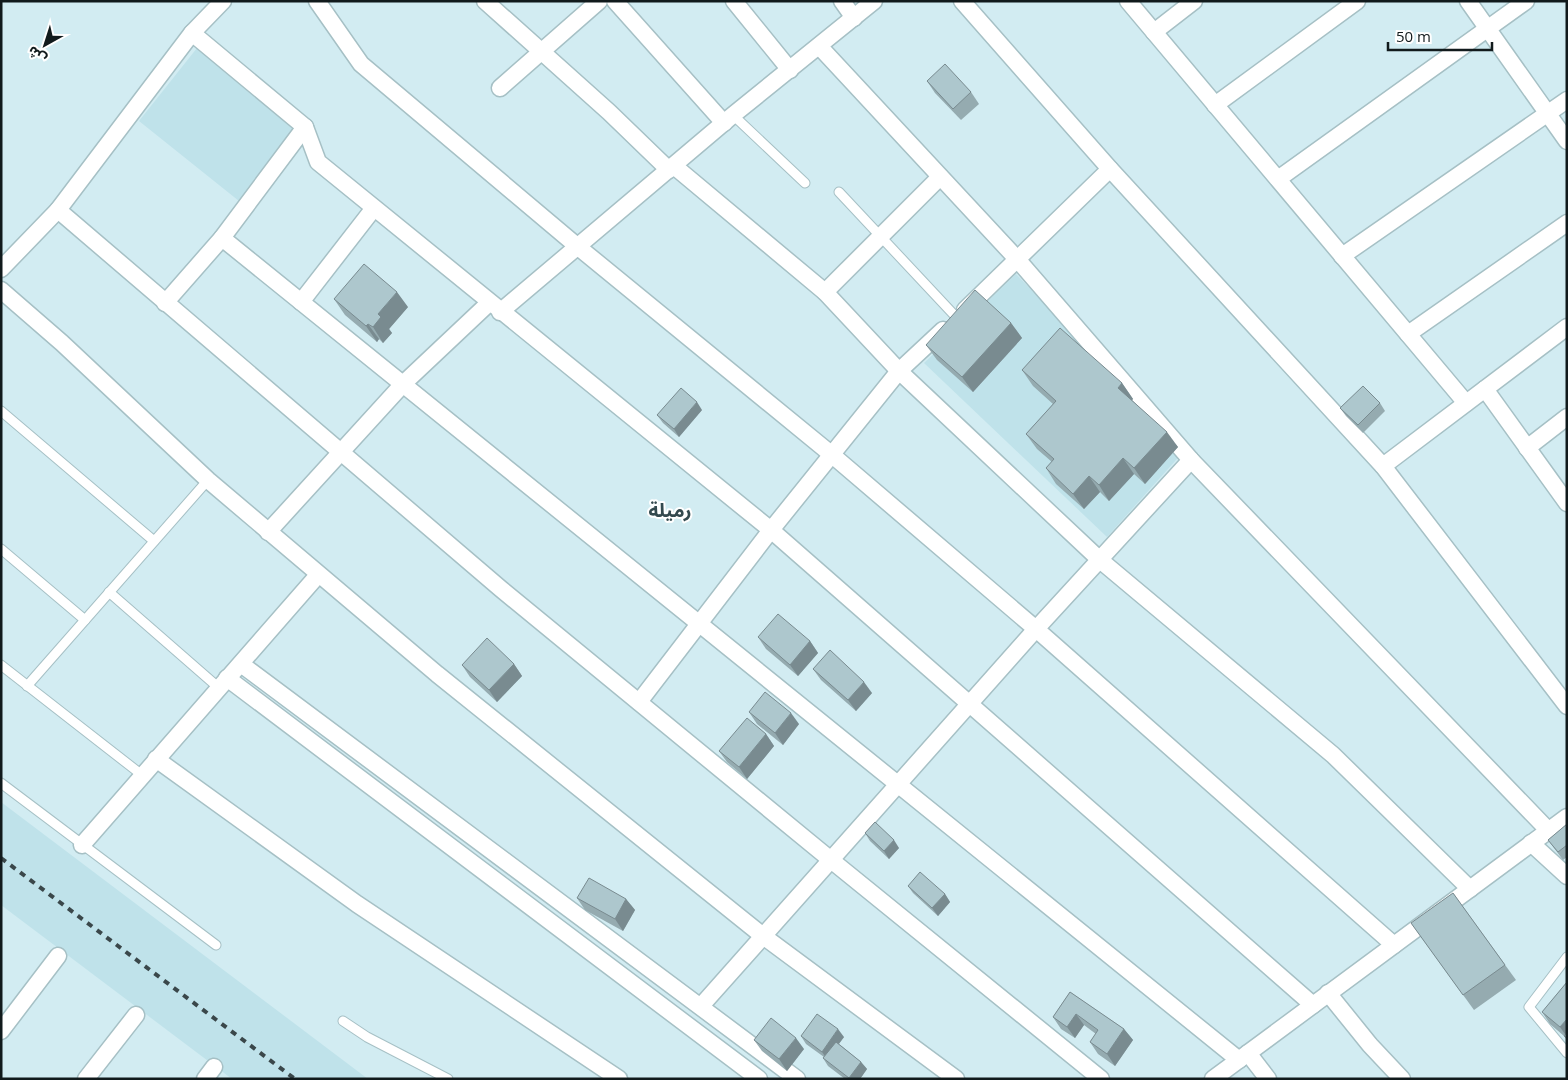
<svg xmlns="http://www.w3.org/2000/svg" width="1568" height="1080" font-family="'Open Sans','Noto Sans Arabic',sans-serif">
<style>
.built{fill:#bfe2ea}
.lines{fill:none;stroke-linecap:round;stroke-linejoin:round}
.lane-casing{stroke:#a6c0c5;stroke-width:11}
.street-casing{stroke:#a6c0c5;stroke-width:19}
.lane{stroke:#fff;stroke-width:9}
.street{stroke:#fff;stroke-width:16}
.rail{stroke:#3a474a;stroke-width:4;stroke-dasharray:6 6;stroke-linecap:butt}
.wall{fill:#95abb0}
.shaded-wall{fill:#798b90}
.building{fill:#adc7cd;stroke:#798b90}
.labels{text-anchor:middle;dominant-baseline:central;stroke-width:4;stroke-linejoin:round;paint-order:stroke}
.district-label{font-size:19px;font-weight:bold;fill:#33494e;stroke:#fff}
</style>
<rect width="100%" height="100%" fill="#d2ecf2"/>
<!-- built -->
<g class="built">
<path d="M197,48L298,128L239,201L139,121Z"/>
<path d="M1016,274L1185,450L1107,537L924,363Z"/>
<path d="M1,802L368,1079H232L1,905Z"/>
</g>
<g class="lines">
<!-- lane casing -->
<g class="lane-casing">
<g id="lane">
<path d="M733,115L805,183"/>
<path d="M839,192L957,318"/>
<path d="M1,411L154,541"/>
<path d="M1,549L85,620"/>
<path d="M109,592L219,688"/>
<path d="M1,665L142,775"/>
<path d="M27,686L208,480"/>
<path d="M1,783L216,945"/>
<path d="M1567,957L1529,1007L1567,1053"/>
<path d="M343,1021L367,1037L448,1079"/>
</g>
</g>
<!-- street casing -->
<g class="street-casing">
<g id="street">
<path d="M317,1L361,64L577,246L831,454L1036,629L1394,945"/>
<path d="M485,1L609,112L669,170"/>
<path d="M615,1L724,123"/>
<path d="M734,1L790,70"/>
<path d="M842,1L854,18"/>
<path d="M962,1L1110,169L1383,466L1567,706"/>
<path d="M1128,1L1466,403"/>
<path d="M1468,1L1567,141"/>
<path d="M1154,32L1194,1"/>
<path d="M192,33L305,127L318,162L771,530L1313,1005"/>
<path d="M819,46L1017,259L1191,460L1548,830"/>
<path d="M500,88L599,1"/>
<path d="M1215,105L1357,1"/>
<path d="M674,166L825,292L899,371L1100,560L1333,755L1470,889"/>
<path d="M1278,179L1526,1"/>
<path d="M58,210L501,589L831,860L1101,1079"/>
<path d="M222,238L1239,1060"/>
<path d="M1342,256L1567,100"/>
<path d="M1,269L58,210L192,33L223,1"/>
<path d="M1,290L62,343L208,480L437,674L763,936L956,1079"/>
<path d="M825,292L940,177"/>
<path d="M301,302L374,208"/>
<path d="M165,303L222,238L305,127"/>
<path d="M965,310L1110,169"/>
<path d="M500,312L733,115L874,1"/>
<path d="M1408,334L1567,223"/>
<path d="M1485,389L1567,503"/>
<path d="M1527,448L1567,417"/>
<path d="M1383,466L1567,327"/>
<path d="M268,532L403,384L489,303"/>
<path d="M241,664L797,1079"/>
<path d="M227,678L759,1079"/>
<path d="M639,702L771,530L899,371L943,330"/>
<path d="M156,759L357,904L619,1079"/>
<path d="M1531,843L1567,876"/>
<path d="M82,845L318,575"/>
<path d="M1328,993L1370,1045L1402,1079"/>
<path d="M701,1006L1036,629L1191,460"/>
<path d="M1,1031L58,956"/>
<path d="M1248,1053L1268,1079"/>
<path d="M86,1079L136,1015"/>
<path d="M205,1079L214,1067"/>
<path d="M1213,1079L1567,817"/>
</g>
</g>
<!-- lane -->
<use href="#lane" class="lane"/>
<!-- street -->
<use href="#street" class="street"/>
<!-- rail -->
<path class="rail" d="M1,858L295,1079"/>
</g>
<!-- wall -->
<g class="wall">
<path d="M927,81L971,92L979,104L961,120L935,93Z"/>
<path d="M334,299L408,307L389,329L392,333L383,343L379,339L377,342L345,315Z"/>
<path d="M1011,323L1022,338L973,392L937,360L926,345Z"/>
<path d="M1022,370L1122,383L1133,399L1132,400L1178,447L1145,484L1134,474L1109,501L1100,492L1084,509L1056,484L1046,468L1052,462L1037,449L1026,434L1053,404L1033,386Z"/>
<path d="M1380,403L1385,411L1363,433L1346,416L1340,408Z"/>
<path d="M702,410L679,437L663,423L657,415Z"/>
<path d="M758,637L810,641L818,653L798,676L766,649Z"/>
<path d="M514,664L522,676L497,702L470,677L462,665Z"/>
<path d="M813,669L872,693L856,711L821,680Z"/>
<path d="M749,712L799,724L783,745L757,724Z"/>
<path d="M766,734L774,746L747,779L727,762L719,751Z"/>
<path d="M1567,824V857L1563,860L1548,840Z"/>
<path d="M865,833L899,848L889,859L870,841Z"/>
<path d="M908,886L945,894L950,902L938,916L913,893Z"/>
<path d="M1453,893L1516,980L1474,1010L1411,923Z"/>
<path d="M577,898L626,899L635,910L623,931L585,910Z"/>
<path d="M1567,982V1040L1564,1036L1550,1024L1542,1012Z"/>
<path d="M1070,992L1124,1029L1133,1040L1115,1066L1098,1054L1090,1042L1096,1034L1084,1025L1075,1038L1061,1029L1053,1017Z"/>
<path d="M801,1036L844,1037L839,1044L861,1062L867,1069L860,1079H845L828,1066L823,1058L824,1057L806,1044Z"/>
<path d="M754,1040L804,1049L787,1071L762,1051Z"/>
</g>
<!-- shaded-wall -->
<g class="shaded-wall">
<path d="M397,292L408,307L389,329L392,333L383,343L373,327L378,314Z"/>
<path d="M1011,323L1022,338L973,392L962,377Z"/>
<path d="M368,324L379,339L377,342L366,326Z"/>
<path d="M1122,383L1133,399L1129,403L1118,388Z"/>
<path d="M697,402L702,410L679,437L674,429Z"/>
<path d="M1167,432L1178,447L1145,484L1134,468Z"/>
<path d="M1123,458L1134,474L1109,501L1099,485Z"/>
<path d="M1089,476L1100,492L1084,509L1073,494Z"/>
<path d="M810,641L818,653L798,676L790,665Z"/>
<path d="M514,664L522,676L497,702L489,690Z"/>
<path d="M864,682L872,693L856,711L848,700Z"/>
<path d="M791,713L799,724L783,745L775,733Z"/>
<path d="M766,734L774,746L747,779L739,767Z"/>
<path d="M894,840L899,848L889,859L884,851Z"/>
<path d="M945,894L950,902L938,916L932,908Z"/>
<path d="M626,899L635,910L623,931L615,919Z"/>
<path d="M1076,1014L1084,1025L1075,1038L1067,1027Z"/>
<path d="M1567,1019V1037L1560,1027Z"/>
<path d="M838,1029L844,1037L827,1059L822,1052Z"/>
<path d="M1124,1029L1133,1040L1115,1066L1107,1054Z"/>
<path d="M796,1038L804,1049L787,1071L779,1059Z"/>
<path d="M861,1062L867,1069L860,1079H849V1078Z"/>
</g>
<!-- building -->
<g class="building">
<path d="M945,64L971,92L953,109L927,81Z"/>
<path d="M364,264L397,292L378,314L381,317L373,327L368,324L366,326L334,299Z"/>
<path d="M975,290L1011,323L962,377L926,345Z"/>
<path d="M1060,328L1122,383L1118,388L1167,432L1134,468L1123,458L1099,485L1089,476L1073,494L1046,468L1054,459L1026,434L1056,401L1022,370Z"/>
<path d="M1363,386L1380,403L1358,425L1340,408Z"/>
<path d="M681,388L697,402L674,429L657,415Z"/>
<path d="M778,614L810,641L790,665L758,637Z"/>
<path d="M487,638L514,664L489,690L462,665Z"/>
<path d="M830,650L864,682L848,700L813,669Z"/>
<path d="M765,692L791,713L775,733L749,712Z"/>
<path d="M747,718L766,734L739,767L719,751Z"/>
<path d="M875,822L894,840L884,851L865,833Z"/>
<path d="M1567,824V845L1558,852L1548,840Z"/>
<path d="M920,872L945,894L932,908L908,886Z"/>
<path d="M589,878L626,899L615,919L577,898Z"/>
<path d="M1453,893L1505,965L1463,995L1411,923Z"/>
<path d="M1567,982V1019L1560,1027L1542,1012Z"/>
<path d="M1070,992L1124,1029L1107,1054L1090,1042L1098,1030L1076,1014L1067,1027L1053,1017Z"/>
<path d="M817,1014L838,1029L822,1052L801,1036Z"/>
<path d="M771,1018L796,1038L779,1059L754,1040Z"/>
<path d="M1567,1032V1038L1564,1036Z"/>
<path d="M836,1042L861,1062L849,1078L823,1058Z"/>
</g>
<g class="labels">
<!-- district labels -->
<g class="district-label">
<text x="670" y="510">رميلة</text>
</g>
</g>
<!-- border -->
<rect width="1568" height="1080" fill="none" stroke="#111a1c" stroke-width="5"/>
<!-- north arrow -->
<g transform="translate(45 45) rotate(219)" stroke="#ffffff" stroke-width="4" paint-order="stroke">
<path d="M0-4L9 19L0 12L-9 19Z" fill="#111a1c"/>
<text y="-8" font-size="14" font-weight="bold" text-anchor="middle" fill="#111a1c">ش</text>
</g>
<!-- scale -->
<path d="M1388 42v8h104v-8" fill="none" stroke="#111a1c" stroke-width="2.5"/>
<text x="1396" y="42" font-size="15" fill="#111a1c" stroke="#ffffff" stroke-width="4" paint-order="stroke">50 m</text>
</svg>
